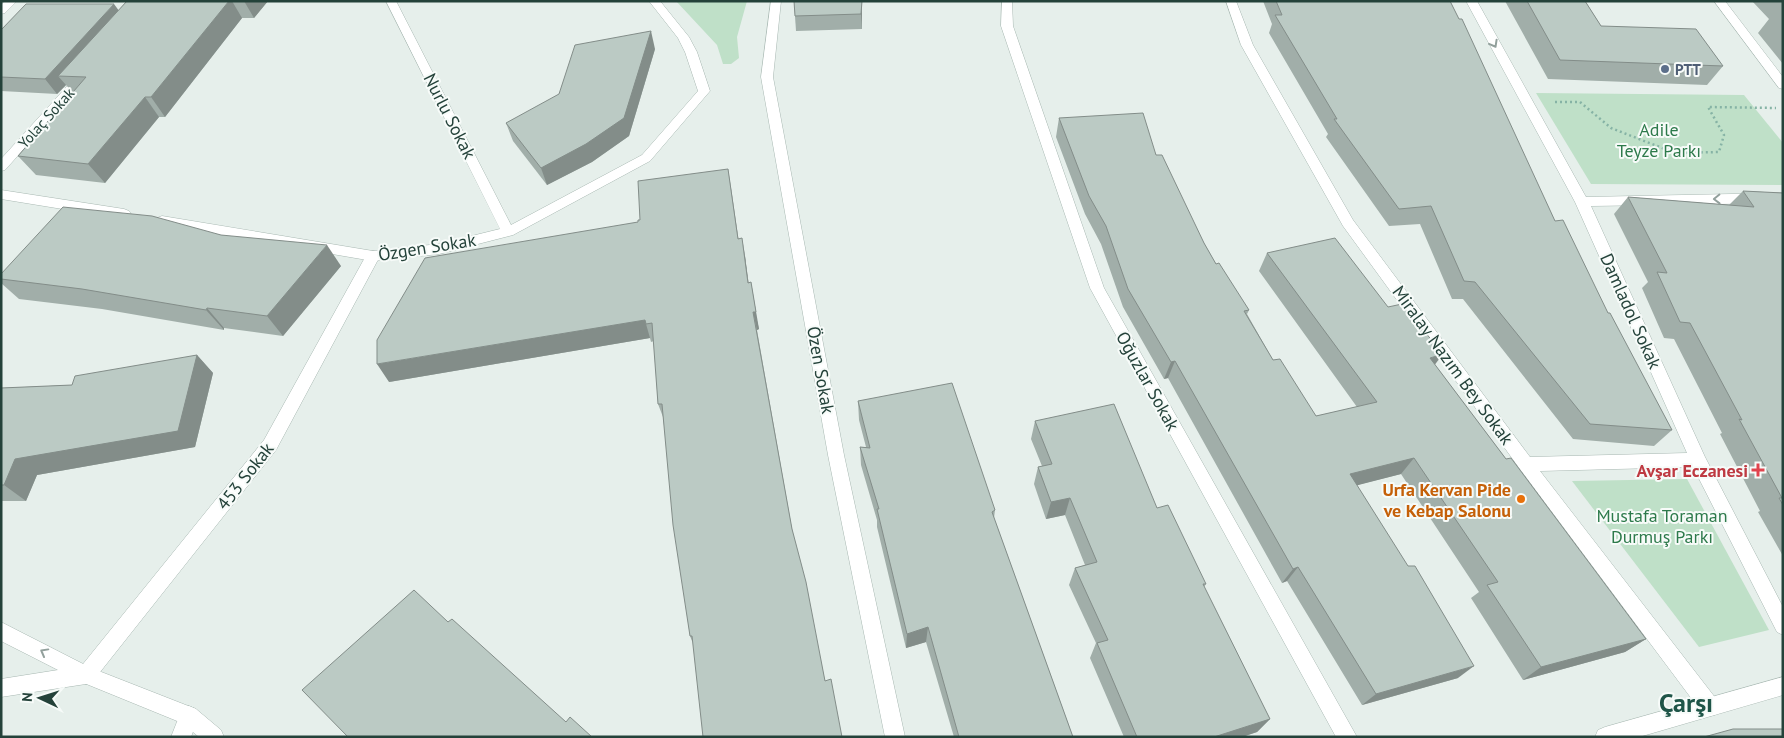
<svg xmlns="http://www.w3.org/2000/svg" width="1784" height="738" font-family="'PT Sans',sans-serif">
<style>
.green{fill:#bfe0c8}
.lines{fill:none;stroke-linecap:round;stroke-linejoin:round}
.pedestrian-casing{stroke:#a8b8b2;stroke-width:1}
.minor-casing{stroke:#a8b8b2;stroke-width:1}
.tertiary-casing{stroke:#a8b8b2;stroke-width:1}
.path{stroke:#86b3a5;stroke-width:2.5;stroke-dasharray:2 3;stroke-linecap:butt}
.pedestrian{fill:#fff;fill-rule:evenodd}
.minor{fill:#fff;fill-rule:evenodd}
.tertiary{fill:#fff;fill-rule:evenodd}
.wall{fill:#a1aea9}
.shaded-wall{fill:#838d89}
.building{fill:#bbcac4;stroke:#838d89}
.oneway{stroke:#92a09c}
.service-dot{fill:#5c6f8a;stroke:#f7fbf9;stroke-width:2}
.health-dot{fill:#e0444e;stroke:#f7fbf9;stroke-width:2}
.food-dot{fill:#e8710a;stroke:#f7fbf9;stroke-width:2}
.labels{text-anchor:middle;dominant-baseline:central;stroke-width:4;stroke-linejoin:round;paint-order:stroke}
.far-service-label{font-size:15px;font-weight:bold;fill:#4e5e75;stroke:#f7fbf9;text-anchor:start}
.far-street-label{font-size:15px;fill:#24423a;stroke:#f7fbf9}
.street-label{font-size:18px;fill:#24423a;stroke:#f7fbf9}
.park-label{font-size:18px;fill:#2d7a4b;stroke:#f7fbf9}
.health-label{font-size:18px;font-weight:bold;fill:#be3a42;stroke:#f7fbf9;text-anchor:end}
.food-label{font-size:18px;font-weight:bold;fill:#c56008;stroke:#f7fbf9;text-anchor:end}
.near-district-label{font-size:26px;font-weight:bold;fill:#1f5548;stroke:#f7fbf9}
</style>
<rect width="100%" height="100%" fill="#e6efeb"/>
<!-- green -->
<g class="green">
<path d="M676,1H747L737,37L739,58L731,64H723L717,45Z"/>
<path d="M1536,93L1744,95L1783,143V185L1591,184Z"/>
<path d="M1687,479L1769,630L1699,647L1572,481Z"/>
</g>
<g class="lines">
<!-- pedestrian casing -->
<g class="pedestrian-casing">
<path id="pedestrian" d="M373,251L378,252L380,256L276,450L93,681L86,684L79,681L77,675L79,669L264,440L368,252Z"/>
</g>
<!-- minor casing -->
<g class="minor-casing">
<g id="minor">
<path d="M5,1H17L5,13L1,14V5Z"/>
<path d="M386,1H396L511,225L642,155L698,91L685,52L678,38L649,1H660L689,37L697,52L710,91L650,161L513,235L439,254L373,261L157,224L155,221L157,218L162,216L373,251L439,244L500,229Z"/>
<path d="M771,1H781L773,77L844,455L905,737H885L828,455L761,77Z"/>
<path d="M1002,1H1012L1013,26L1104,288L1357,737H1336L1090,288L1001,26Z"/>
<path d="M1226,1H1236L1253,45L1353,220L1530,457L1687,453L1575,202L1466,1H1477L1586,197L1783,193V203L1591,206L1705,457L1783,607V635L1777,632L1693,467L1540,471L1717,700L1719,707L1717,714L1710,716L1703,714L1520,469L1343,226L1241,45Z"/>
<path d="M84,71L88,72L90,75L88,78L5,170L1,171V159L80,72Z"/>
<path d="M1,190L124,209L129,211L131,214L129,217L124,219L1,199Z"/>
<path d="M1,622L93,669L95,675L93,681L86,684L1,697V679L58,670L1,641Z"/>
<path d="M189,706L196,709L199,716L191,737H171L182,709Z"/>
</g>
</g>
<!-- tertiary casing -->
<g class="tertiary-casing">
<g id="tertiary">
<path d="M1714,1H1725L1783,77V89L1779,88Z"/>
<path d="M86,666L196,709L221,730L224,737H199L182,723L79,681L77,675L79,669Z"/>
<path d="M1783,677V695L1639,737H1595L1598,730L1605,727Z"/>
</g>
</g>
<!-- path -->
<path class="path" d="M1555,102H1580L1611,128L1675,153L1719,152L1724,135L1708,107L1776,108"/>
<!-- pedestrian -->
<use href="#pedestrian" class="pedestrian"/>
<!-- minor -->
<use href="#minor" class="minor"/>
<!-- tertiary -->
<use href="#tertiary" class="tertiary"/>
</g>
<!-- wall -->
<g class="wall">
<path d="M127,1H268L254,18H242L165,117H159L105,183L36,175L18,156L73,93L66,85L57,94L1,91V30L119,10Z"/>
<path d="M794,1H862V29L796,31Z"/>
<path d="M1263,1H1450L1555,221L1608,313L1672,430L1654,446L1573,439L1463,299H1452L1420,224L1389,226L1326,137L1328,134L1269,33L1272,24Z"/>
<path d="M1505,1H1585L1601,26L1723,66L1707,85L1548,79Z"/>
<path d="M1752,1H1783V64L1758,33L1769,19Z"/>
<path d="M655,49L629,136L592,162L547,185L513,141L506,123Z"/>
<path d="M1059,118L1156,155L1204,243L1216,264L1249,310L1247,314L1273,360L1316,416L1357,407L1259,271L1267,253L1388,307L1435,365L1506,459L1646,639L1625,652L1523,680L1471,598L1479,592L1401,474L1357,485L1458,678L1362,705L1287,581L1282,583L1168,378L1164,379L1123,307L1101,244L1085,214L1056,137Z"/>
<path d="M728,169L738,239L745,256L748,283L759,329L757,330L792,529L825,681L842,737L692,641L690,636L663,417L658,404L654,341L651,342L650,338L389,382L638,222L640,220Z"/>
<path d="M1743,191L1783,193V556L1758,512L1760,511L1720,434L1722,433L1674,339L1664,338L1642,288L1648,282L1614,214L1628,197L1729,205Z"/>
<path d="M221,235L341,266L283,336L224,328V330L102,309L19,299L1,283V274Z"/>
<path d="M197,355L213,373L195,447L37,475L26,501H1V388L72,385Z"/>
<path d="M858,401L995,510L994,518L1073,737H954L926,642L906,648L877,527V520L861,465L860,447H866L859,420Z"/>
<path d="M1035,421L1157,508L1206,584L1204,587L1270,719L1257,732L1242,737H1124L1090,658L1096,643L1069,585L1075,568L1085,565L1065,515L1046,519L1034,484L1038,467L1042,466L1031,439Z"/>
</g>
<!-- shaded-wall -->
<g class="shaded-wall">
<path d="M229,1H232L242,18L165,117L151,97Z"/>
<path d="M244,1H268L254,18Z"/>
<path d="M862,1V29L861,14Z"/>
<path d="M114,4L125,19L58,76L66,85L57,94L45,79Z"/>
<path d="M651,31L655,49L629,136L592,162L547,185L541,168Z"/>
<path d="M145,97L159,117L105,183L88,164Z"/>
<path d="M728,169L731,188L741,257L738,239Z"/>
<path d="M742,238L745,256L751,301L748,283Z"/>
<path d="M327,245L341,266L283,336L267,316Z"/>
<path d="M751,282L759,329L757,330L753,312Z"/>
<path d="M207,308L224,328V330L206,310Z"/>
<path d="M645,320L646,324L650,338L389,382L377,364Z"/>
<path d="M1443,354L1430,371V358Z"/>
<path d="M197,355L213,373L195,447L37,475L26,501L4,485L15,459Z"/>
<path d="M1175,361L1168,378L1164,379L1171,362Z"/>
<path d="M1414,458L1401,474L1339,490L1350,474Z"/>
<path d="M1070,498L1065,515L1046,519L1051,502Z"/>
<path d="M1298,567L1287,581L1282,583L1293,569Z"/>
<path d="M928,627L926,642L906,648L907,634Z"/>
<path d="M1646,639L1625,652L1523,680L1541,667Z"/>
<path d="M1474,666L1458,678L1362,705L1376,694Z"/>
<path d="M1270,719L1257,732L1242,737H1214Z"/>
</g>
<!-- building -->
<g class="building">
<path d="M127,1H229L151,97H145L88,164L18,156L86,77L58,76Z"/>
<path d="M794,1H862L861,14L795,16Z"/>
<path d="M1276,1H1450L1459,19H1462L1555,221L1563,220L1608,313H1610L1672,430L1590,424L1475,282L1464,281L1431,206L1399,209L1334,119H1337L1275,15H1282Z"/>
<path d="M1527,1H1585L1601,26L1696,29L1723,66L1560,60Z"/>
<path d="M26,4H114L45,79L1,77V30Z"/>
<path d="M651,31L624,118L586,144L541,168L506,123L559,94L575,45Z"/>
<path d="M1143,113L1156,155H1162L1204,243L1216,264L1219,263L1249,310L1244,311L1273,360L1280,359L1316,416L1377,402L1267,253L1335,238L1388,307L1402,304L1443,354L1430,358L1506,459L1511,458L1646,639L1541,667L1487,585L1498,582L1414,458L1350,474L1408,566H1415L1474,666L1376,694L1298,567L1293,569L1175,361L1171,362L1128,289L1106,226L1089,196L1059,118Z"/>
<path d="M728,169L738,239L742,238L748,283L751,282L756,312H753L792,529L806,582L825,681L831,679L842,737H703L692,636H690L673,525L662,404H658L652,323L646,324L645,320L377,364V340L425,258L638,222V220H640L638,181Z"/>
<path d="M1743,191L1783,193V505L1779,498H1782L1739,419L1742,420L1690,323L1680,322L1657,272L1667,273L1628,197L1754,207Z"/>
<path d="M63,207L152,216L221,235L327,245L267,316L207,308L206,310L82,289L1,279V274Z"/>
<path d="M197,355L178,431L15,459L4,485H1V388L72,385L75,376Z"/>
<path d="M952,383L995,510L992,512L1073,737H959L928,627L907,634L877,509H879L860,447L870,448L858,401Z"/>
<path d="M1114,404L1157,508L1168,505L1206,584H1203L1270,719L1214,737H1137L1097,643L1108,640L1075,568L1097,562L1070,498L1051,502L1038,467L1052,464L1035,421Z"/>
<path d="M414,590L448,622L452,619L566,722L570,717L592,737H348L302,690Z"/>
<path d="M1733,729H1783V737H1704Z"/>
</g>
<!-- one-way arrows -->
<defs><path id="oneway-chevron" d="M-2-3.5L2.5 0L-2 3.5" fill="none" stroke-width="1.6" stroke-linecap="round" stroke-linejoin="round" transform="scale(1.25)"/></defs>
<g class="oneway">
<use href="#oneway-chevron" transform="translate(1494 44) rotate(61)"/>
<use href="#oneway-chevron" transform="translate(1717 199) rotate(179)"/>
<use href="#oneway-chevron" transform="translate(44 652) rotate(-151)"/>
</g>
<!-- markers -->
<circle class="service-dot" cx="1665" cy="69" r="5"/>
<path class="health-dot" d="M1755.5 462.5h5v5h5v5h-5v5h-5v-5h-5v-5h5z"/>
<circle class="food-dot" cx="1521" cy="499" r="5"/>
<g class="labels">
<!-- far-service labels -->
<g class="far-service-label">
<text x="1675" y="69">PTT</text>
</g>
<!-- far-street labels -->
<g class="far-street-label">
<text transform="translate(46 118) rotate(-48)">Yolaç Sokak</text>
</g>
<!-- street labels -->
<g class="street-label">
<text transform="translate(450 116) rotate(63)">Nurlu Sokak</text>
<text transform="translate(427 247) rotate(-9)">Özgen Sokak</text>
<text transform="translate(1631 311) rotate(66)">Damladol Sokak</text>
<text transform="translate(1453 365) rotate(54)">Miralay Nazım Bey Sokak</text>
<text transform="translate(821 370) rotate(80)">Özen Sokak</text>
<text transform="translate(1148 381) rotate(61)">Oğuzlar Sokak</text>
<text transform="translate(245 476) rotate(-52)">453 Sokak</text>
</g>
<!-- park labels -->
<g class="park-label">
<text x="1659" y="129">Adile<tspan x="1659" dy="21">Teyze Parkı</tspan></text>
<text x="1662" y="515">Mustafa Toraman<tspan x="1662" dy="21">Durmuş Parkı</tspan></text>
</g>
<!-- health labels -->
<g class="health-label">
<text x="1748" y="470">Avşar Eczanesi</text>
</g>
<!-- food labels -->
<g class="food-label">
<text x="1511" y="489">Urfa Kervan Pide<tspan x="1511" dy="21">ve Kebap Salonu</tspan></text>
</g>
<!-- near-district labels -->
<g class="near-district-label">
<text x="1686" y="702">Çarşı</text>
</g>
</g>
<!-- border -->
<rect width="1784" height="738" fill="none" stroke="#24423a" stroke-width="5"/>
<!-- north arrow -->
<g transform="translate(40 698) rotate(274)" stroke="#f7fbf9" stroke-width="4" paint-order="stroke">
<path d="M0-4L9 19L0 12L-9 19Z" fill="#24423a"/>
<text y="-8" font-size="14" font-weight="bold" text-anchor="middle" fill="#24423a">N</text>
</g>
</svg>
